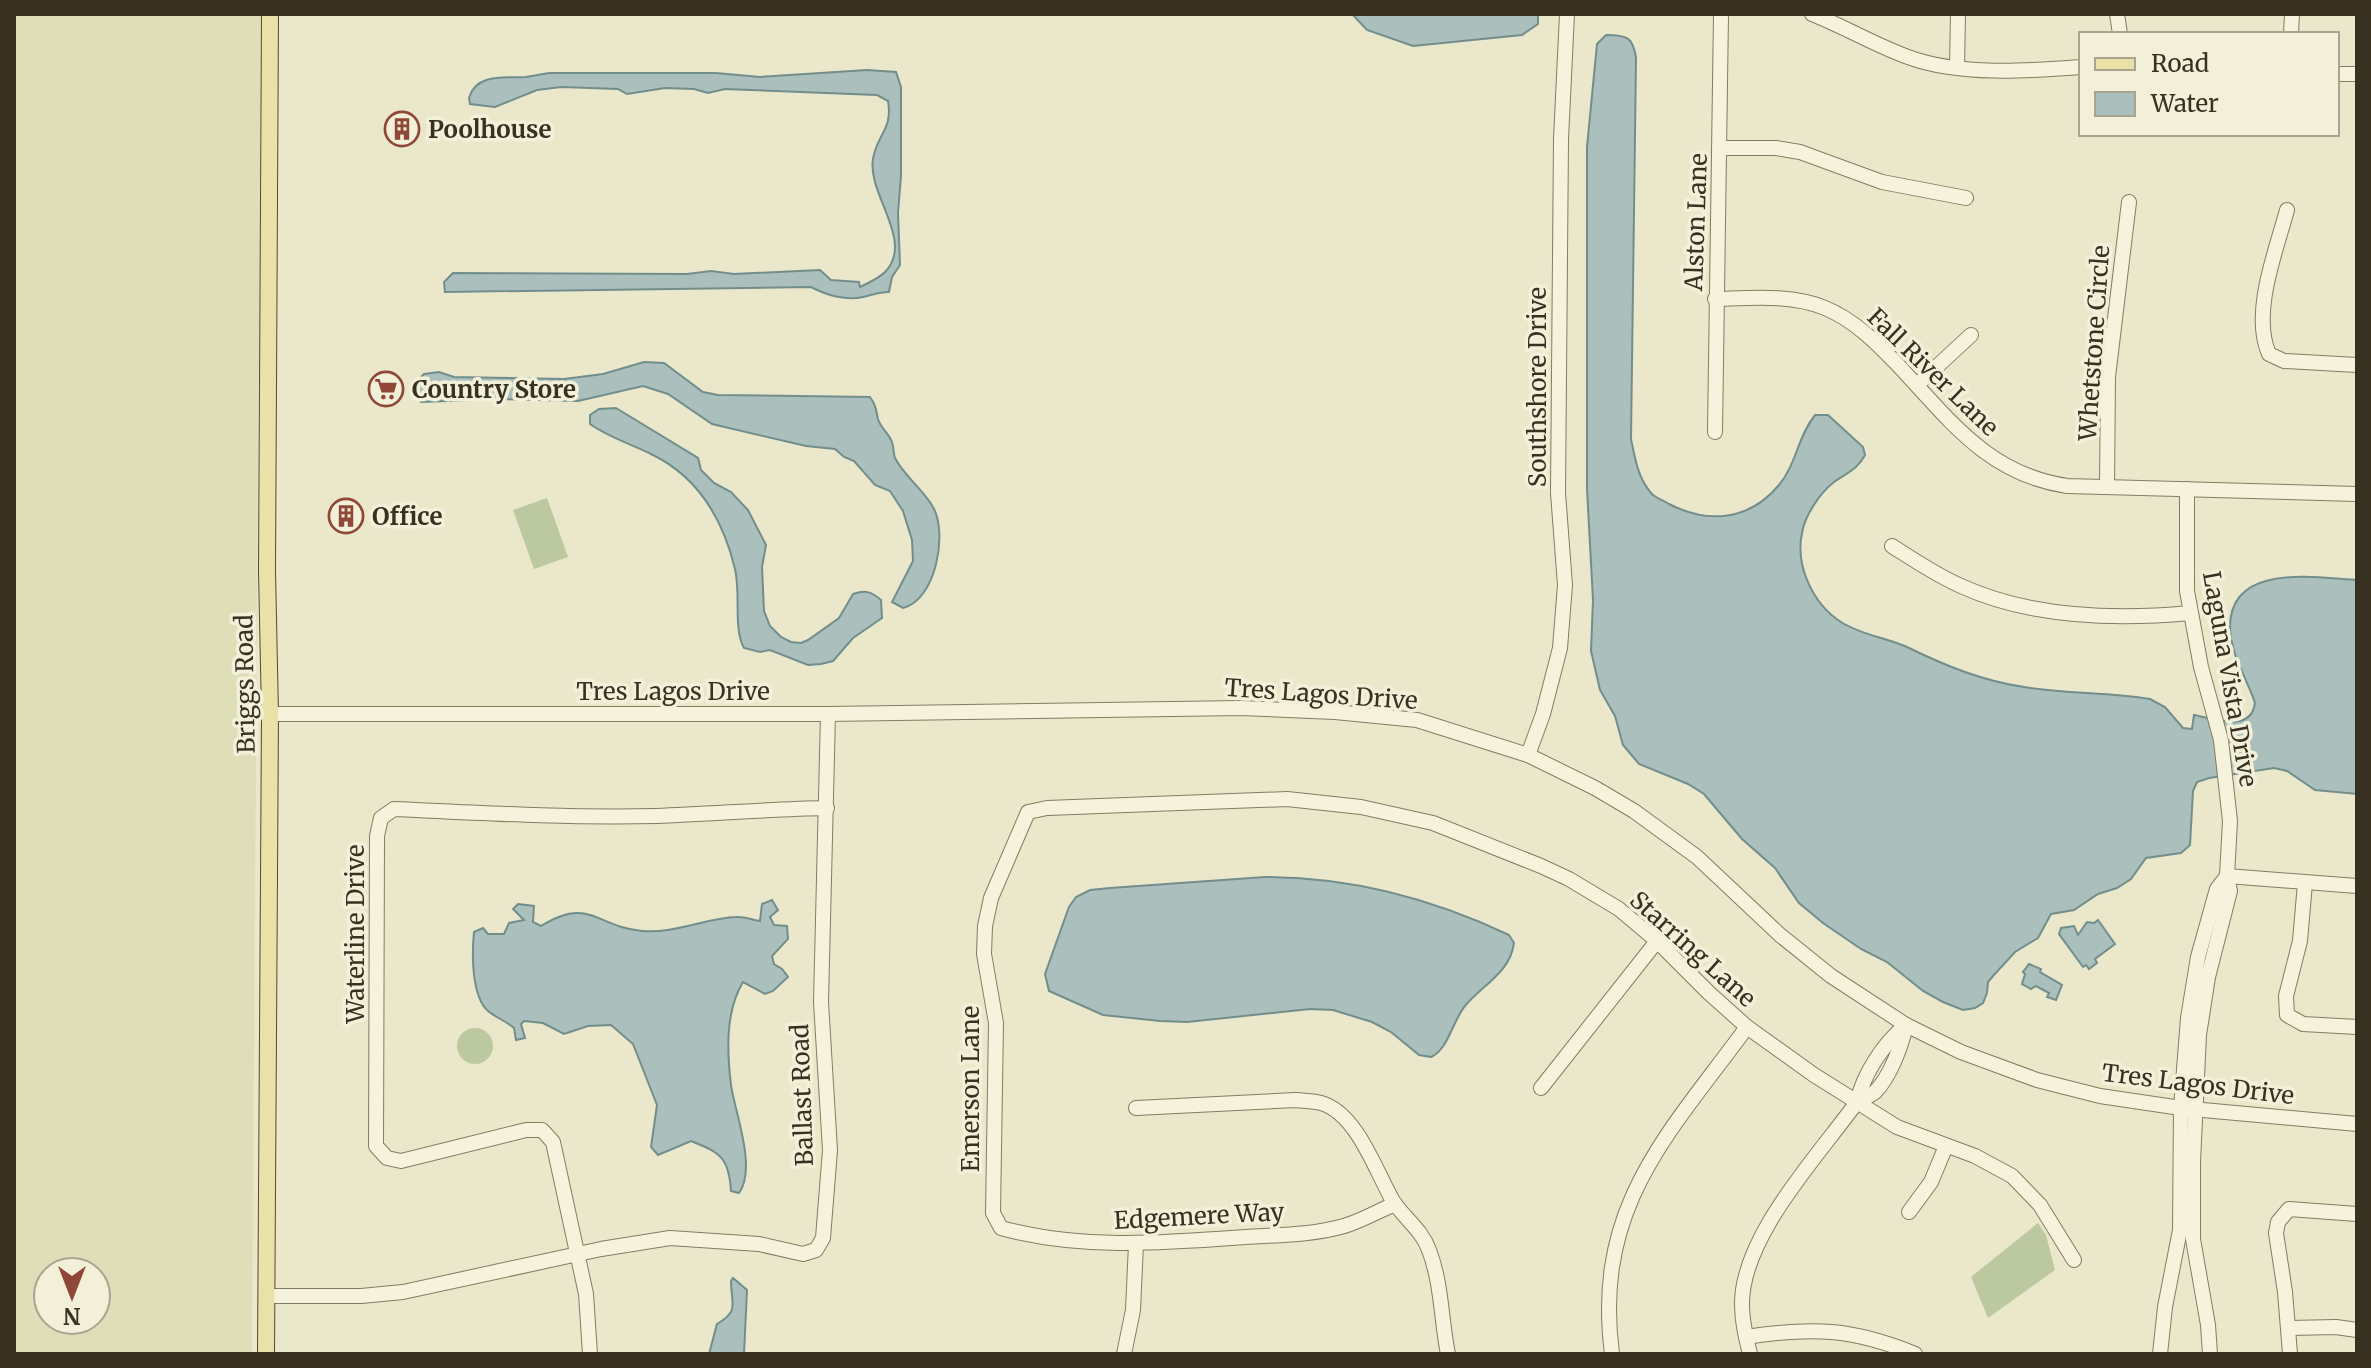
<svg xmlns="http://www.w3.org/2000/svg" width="2371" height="1368" font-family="Merriweather,serif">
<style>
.farmland{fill:#dedfb9;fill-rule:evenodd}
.green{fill:#bcc89f}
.water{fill:#abc0bd;stroke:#728e8c;stroke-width:2}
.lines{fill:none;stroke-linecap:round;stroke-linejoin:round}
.minor-casing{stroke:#867b61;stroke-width:16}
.major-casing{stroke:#544934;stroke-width:18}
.minor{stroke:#f6f3dd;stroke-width:14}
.major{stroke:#e9e1a8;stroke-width:16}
.labels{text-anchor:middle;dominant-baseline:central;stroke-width:7;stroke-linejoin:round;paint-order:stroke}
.poi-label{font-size:24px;font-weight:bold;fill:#383122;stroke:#f3f0da;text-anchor:start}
.street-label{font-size:24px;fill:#383122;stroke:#f3f0da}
</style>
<rect width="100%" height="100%" fill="#ebe7cb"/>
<!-- farmland -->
<path class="farmland" d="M14,14H261L252,1354H14ZM48,1272H96V1320H48Z"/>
<!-- green -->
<g class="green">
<path d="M547,498L568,557L534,569L513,510Z"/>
<circle cx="475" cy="1046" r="18"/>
<path d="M2038,1223L2046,1235L2055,1270L1988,1318L1971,1277Z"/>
</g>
<!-- water -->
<g class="water">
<path d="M1352,14H1538V24L1522,35L1413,46L1367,30Z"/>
<path d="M1606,35C1627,35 1633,37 1636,58L1631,439C1635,458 1638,480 1653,495C1657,498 1664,501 1669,504C1708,524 1749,521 1779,485C1796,465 1798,436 1815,415H1828L1863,447L1865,455C1858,469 1847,473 1834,482C1820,493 1805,515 1802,533C1795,566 1813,604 1841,622C1861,635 1888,638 1909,648C1946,666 1983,681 2024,687C2065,694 2108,692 2150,699L2165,707L2183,728L2192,729L2194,715C2215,719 2251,733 2255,703C2247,679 2230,653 2230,627C2230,562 2316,578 2357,580V794L2315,790L2287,771L2274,768L2209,778L2197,782L2193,791L2190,845L2181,853L2146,858L2131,879L2117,888L2098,894L2074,910L2051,914L2038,938L2015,952L1993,976L1988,982L1987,993L1983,1003L1975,1008L1963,1010L1943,1002L1923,991L1887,962L1861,949L1823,923L1799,903L1775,868L1742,839L1704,794L1688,784L1639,764L1623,745L1615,716L1600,690L1591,651L1593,600L1587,489V147L1597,44Z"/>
<path d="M867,70L896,72L901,87V176L898,213L900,265L892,277L889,292C878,292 873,295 863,297C846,301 826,295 811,287L445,292L444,282L453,273L687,274L711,271L734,274L820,270L831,280L859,282L860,287C868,283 880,278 886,271C914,240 867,194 873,159C877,134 893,130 888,101L877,95L725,89L708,93L694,89L665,88L627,94L618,89L561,87L537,90L495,107L470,104L469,98C476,73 505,78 525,77C533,76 542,74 550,73H716L760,77Z"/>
<path d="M644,362L664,363L703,392L718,395L870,397C876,405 876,410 878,419C880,427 888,433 891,440C894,445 893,452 895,458C904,476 923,489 933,507C948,533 936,600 903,608L892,602L913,561L912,540L903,511L890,491L875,485L854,461L844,457L835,449L806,446L712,424L668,394L643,386L578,401L500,399L421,402L416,396L414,384L424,374L439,372L454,377L564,379L603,374Z"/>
<path d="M616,408L698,458L701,470L714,483L731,492L748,510L766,545L762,567L764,611L770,626L781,637L791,642L801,643L808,640L839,618L853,594C865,590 871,591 881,600L882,618L853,638L833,661L821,664L808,665L770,650L760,652L744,648C733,628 741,594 735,569C723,519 699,477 651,454C631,444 608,437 590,424V415L599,409Z"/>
<path d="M1265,877C1349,877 1433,899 1509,935L1514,943C1510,973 1482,985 1465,1006C1453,1020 1448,1050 1431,1057L1419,1055L1391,1032L1372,1022L1333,1010L1310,1009L1187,1022L1160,1021L1103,1015L1049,991L1045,974L1069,907L1076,897L1090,890L1110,888Z"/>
<path d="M772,900L778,910L770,917L774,925L787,926L788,939L772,956L774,964L782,969L788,977L773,991L765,994L743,982C725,1012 727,1052 731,1085C735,1113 757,1168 739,1193L731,1191C729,1158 721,1153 691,1141L658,1155L651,1147L657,1105L633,1044L611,1025L588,1026L564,1034L543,1023L524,1021L521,1024L525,1038L516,1040L514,1028C506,1021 495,1017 488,1011C471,996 472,952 474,932L483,928L488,934H504L509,923L524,920L513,909L518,904L534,906L533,922L541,926C590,896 596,927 642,931C674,934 706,918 736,917C743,916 753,920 760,921L762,904Z"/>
<path d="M2098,920L2115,944L2095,959L2097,963L2089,969L2086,965L2083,967L2059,934L2061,928L2074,926L2078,935L2087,922L2094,923Z"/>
<path d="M2029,964L2041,969L2040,972L2062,985L2056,1000L2047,997L2049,993L2036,986L2031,989L2022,984L2025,974L2023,972Z"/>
<path d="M733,1278L747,1290L744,1354H709L717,1324C740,1311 731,1304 731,1281Z"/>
</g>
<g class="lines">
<!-- minor casing -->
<g class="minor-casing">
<g id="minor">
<path d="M1812,14C1845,27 1875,45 1908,57C1959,76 2028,71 2081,67"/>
<path d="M2117,14L2120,34"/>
<path d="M2291,34L2292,14"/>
<path d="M1957,67L1958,14"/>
<path d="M2337,74H2357"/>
<path d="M1720,148H1776L1800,152L1882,182L1966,198"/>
<path d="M2287,210C2276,251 2251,313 2269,354L2284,361L2357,365"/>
<path d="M1715,299C1751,298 1792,294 1825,308C1854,320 1876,342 1897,364C1949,419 1987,474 2067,486L2357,494"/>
<path d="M1917,385L1971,335"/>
<path d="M1715,432L1721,14"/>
<path d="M2107,487L2108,377L2129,202"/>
<path d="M2187,489V591L2201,667L2221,740L2230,821L2227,876L2230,891L2208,977L2199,1035L2193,1162V1239L2208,1325L2210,1354"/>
<path d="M1892,546C1914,560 1936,575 1961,586C2031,618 2115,620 2190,613"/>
<path d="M270,714H828L1241,708L1335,712L1417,720L1528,755L1595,788L1634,811L1697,857L1780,935L1831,976L1906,1025L1961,1052L2037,1080L2100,1096L2181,1108L2357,1124"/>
<path d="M1528,755L1543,714L1560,648L1565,585L1558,493L1561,139L1567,14"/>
<path d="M2227,876L2357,886"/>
<path d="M2305,883L2300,941L2286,996L2287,1015L2303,1024L2357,1027"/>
<path d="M1541,1088L1657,941"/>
<path d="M1857,1102C1862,1099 1870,1096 1875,1092C1890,1077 1902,1045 1906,1025"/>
<path d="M1136,1108L1296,1100C1304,1101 1313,1101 1321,1103C1357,1113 1376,1172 1393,1201C1404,1218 1422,1230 1429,1250C1442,1284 1441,1320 1448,1354"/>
<path d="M1395,1204C1378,1211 1361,1221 1344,1226C1313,1235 1278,1235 1246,1237C1164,1243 1081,1250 1001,1228L993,1213L996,1023L984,954L985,926L991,898L1028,812L1047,808L1287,799L1361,807L1433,823L1541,866L1569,879L1619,909L1657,941L1709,993L1747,1027L1814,1075L1897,1127L1975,1156L2012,1176L2040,1205L2074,1260"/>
<path d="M1909,1212L1931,1182L1946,1146"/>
<path d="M266,1296H361L403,1292L601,1249L670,1238L759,1244L803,1254L816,1250L823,1238L830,1150L821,1002L828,714"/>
<path d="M2289,1328L2336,1327L2357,1330"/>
<path d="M1746,1337C1812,1327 1852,1328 1915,1354"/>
<path d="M590,1354L586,1294L553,1142L542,1130H526L401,1161L387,1158L376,1146L377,836L381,818L394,809C481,813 569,818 656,816C713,814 770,809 827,808"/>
<path d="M1124,1354L1133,1310L1136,1244"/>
<path d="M1612,1354C1593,1207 1667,1136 1747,1027"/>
<path d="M1750,1354C1746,1338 1742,1322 1742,1305C1741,1237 1818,1156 1857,1102C1864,1073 1883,1044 1906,1025"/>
<path d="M2160,1354L2165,1307L2180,1230L2181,1108L2188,1018L2198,957L2217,889L2227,876"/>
<path d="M2290,1354L2285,1292L2276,1233L2278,1222L2289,1209L2357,1214"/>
</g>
</g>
<!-- major casing -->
<g class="major-casing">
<path id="major" d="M266,1354L270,714L267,571L270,14"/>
</g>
<!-- minor -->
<use href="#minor" class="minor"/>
<!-- major -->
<use href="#major" class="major"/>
</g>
<!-- icons -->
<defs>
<g id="building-ring" transform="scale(1.8)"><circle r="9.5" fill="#f3f0da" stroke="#8f4737" stroke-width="1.5"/><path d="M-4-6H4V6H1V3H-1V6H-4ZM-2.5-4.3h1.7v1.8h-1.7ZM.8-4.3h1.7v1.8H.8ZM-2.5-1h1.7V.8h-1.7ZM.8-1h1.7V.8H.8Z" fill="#8f4737"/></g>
<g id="supermarket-ring" transform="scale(1.8)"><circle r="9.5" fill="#f3f0da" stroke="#8f4737" stroke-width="1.5"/><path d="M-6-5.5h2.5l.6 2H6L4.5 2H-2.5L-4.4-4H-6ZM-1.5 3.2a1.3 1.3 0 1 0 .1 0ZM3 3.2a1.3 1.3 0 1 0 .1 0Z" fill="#8f4737"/></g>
</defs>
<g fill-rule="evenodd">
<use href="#building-ring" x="402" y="129"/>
<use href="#supermarket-ring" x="386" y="389"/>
<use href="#building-ring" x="346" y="516"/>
</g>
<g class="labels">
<!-- poi labels -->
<g class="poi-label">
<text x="428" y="129">Poolhouse</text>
<text x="412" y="389">Country Store</text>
<text x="372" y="516">Office</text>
</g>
<!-- street labels -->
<g class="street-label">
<text transform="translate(1696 222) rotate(-88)">Alston Lane</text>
<text transform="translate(2094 343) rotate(-86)">Whetstone Circle</text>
<text transform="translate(1933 372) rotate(44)">Fall River Lane</text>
<text transform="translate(1537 387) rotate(-90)">Southshore Drive</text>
<text transform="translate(2230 679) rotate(80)">Laguna Vista Drive</text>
<text transform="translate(245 684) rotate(-91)">Briggs Road</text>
<text x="673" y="691">Tres Lagos Drive</text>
<text transform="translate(1321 694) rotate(4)">Tres Lagos Drive</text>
<text transform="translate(355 934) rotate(-90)">Waterline Drive</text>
<text transform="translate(1693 949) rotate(42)">Starring Lane</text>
<text transform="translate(2198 1084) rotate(7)">Tres Lagos Drive</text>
<text transform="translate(970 1089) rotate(-90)">Emerson Lane</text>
<text transform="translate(802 1095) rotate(-92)">Ballast Road</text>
<text transform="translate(1199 1216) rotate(-3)">Edgemere Way</text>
</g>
</g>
<!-- border -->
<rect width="2371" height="1368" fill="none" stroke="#383122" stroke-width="32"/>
<!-- legend -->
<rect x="2079" y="32" width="260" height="104" fill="#f3f0da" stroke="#a8a490" stroke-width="2"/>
<rect x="2095" y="58" width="40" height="12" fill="#e9e1a8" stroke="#a8a490" stroke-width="2"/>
<text x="2151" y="72" font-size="24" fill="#383122">Road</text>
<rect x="2095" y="92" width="40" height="24" fill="#abc0bd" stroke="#a8a490" stroke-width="2"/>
<text x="2151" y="112" font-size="24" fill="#383122">Water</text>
<!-- north arrow -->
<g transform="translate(72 1296) rotate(180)"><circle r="38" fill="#f3f0da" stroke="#a8a490" stroke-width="2"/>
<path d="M0-6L14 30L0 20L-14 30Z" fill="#8f4737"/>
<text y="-12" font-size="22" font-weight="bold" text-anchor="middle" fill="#383122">N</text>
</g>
</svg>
